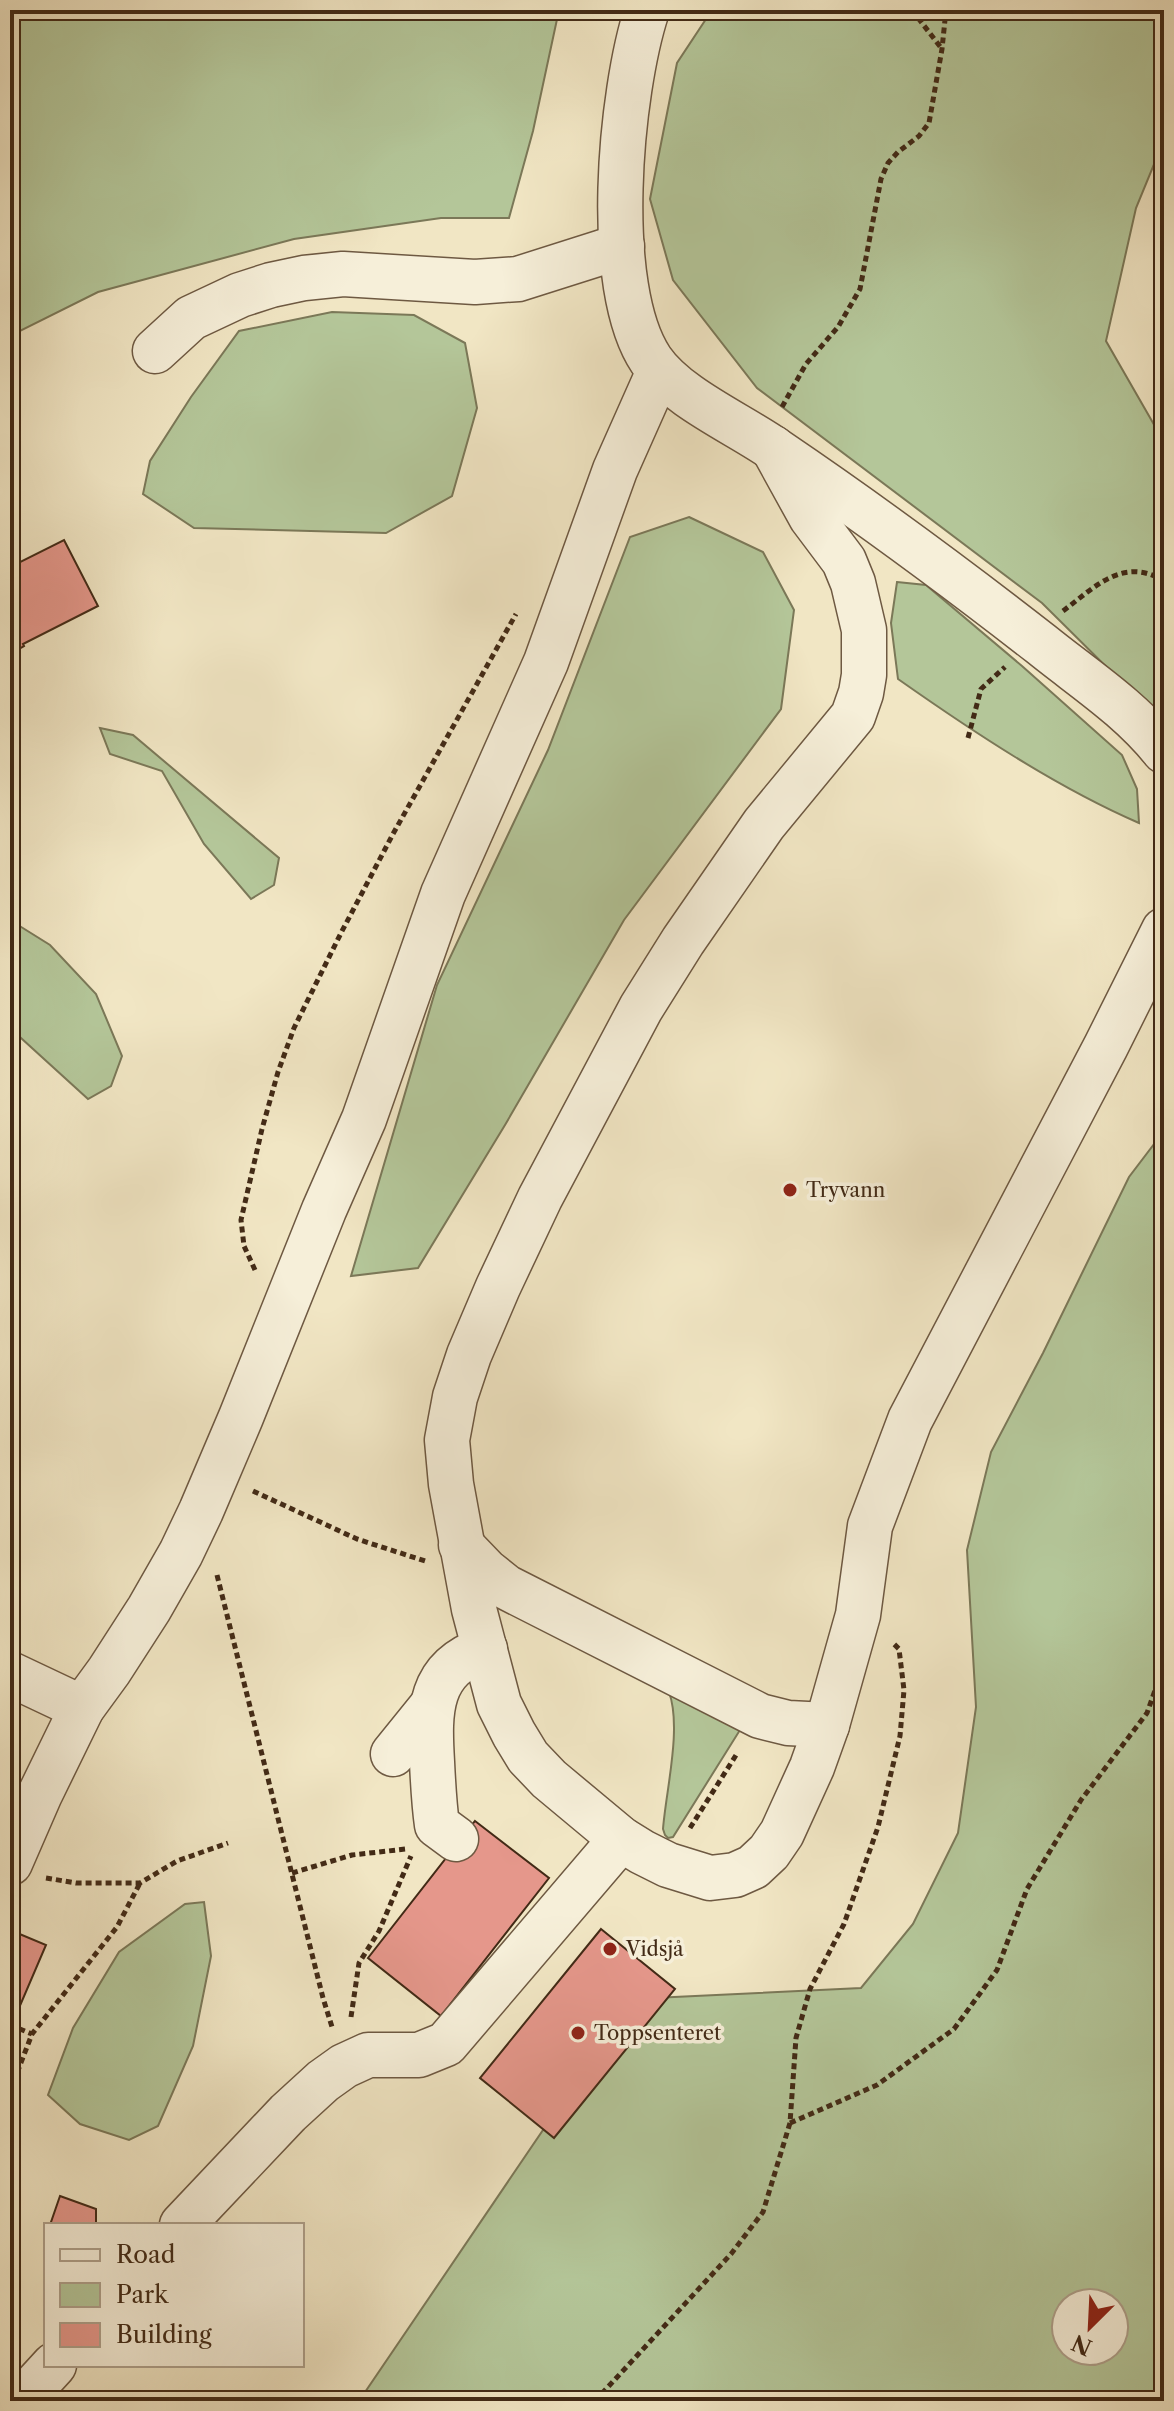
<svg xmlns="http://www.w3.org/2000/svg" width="1174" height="2411" font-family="'Libre Caslon Text',serif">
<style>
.green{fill:#b4c699;stroke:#7b7858;stroke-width:2;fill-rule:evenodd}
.building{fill:#e5978b;stroke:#422a16;stroke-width:2}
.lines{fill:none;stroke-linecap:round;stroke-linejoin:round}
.minor-casing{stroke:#6e5942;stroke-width:47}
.path{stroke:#422a16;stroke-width:5;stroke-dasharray:6 4;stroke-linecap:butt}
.minor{stroke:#f6efd9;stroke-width:44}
.poi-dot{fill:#8f2418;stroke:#f6efd9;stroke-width:3}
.labels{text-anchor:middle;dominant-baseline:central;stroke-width:7;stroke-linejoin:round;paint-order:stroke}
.poi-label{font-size:20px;fill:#422a16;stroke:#f6efd9;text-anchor:start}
</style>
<rect width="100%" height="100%" fill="#f1e6c4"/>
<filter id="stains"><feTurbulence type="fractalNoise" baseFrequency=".0025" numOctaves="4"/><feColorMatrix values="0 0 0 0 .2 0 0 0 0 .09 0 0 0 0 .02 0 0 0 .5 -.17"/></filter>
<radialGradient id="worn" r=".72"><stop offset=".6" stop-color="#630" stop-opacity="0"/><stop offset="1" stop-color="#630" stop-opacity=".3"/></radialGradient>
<!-- green -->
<g class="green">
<path d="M10,10H559L533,131L509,218H441L294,239L98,292L10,336Z"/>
<path d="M712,10H1164V140L1136,208L1106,341L1164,442V724L1042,603L757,388L673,280L650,199L677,63Z"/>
<path d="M332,312L414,315L465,343L477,408L452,496L386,533L194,528L143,494L150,461L191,397L239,331Z"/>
<path d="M689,517L763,552L794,610L781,709L624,920L505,1125L418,1268L351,1276L437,985L548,750L630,537Z"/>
<path d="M897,582L926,585L1022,666L1122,755L1137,789L1139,823C1056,787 972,731 898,679L891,623Z"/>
<path d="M100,728L133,735L279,858L274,885L251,899L204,844L162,771L110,754Z"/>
<path d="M10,920L50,945L96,994L122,1056L111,1086L88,1099L10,1028Z"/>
<path d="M1164,1131V2401H359L632,1999L861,1988L913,1924L958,1833L976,1707L967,1550L991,1452L1043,1353L1129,1177ZM1066,2303H1114V2351H1066Z"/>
<path d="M669,1692L740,1730L673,1837L668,1838L665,1835L663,1829C666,1790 682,1728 669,1692Z"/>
<path d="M204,1902L211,1956L193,2046L158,2126L129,2140L80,2124L48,2095L73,2028L119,1952L185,1904Z"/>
</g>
<!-- building -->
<g class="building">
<path d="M64,540L98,606L23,644L24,646L10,654V567Z"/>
<path d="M475,1821L549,1878L441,2016L368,1958Z"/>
<path d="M601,1929L675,1989L554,2138L480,2078Z"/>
<path d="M10,1930L46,1945L16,2015L10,2013Z"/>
<path d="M60,2196L96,2209V2225H50Z"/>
</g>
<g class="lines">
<!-- minor casing -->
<g class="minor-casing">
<g id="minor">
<path d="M647,10C620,92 602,287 651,360C677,398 739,424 777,451C867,512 955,577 1041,644C1083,678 1130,708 1164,751"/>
<path d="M155,351L191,318L240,295L271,285L304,278L343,274L475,282L518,279L622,246"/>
<path d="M773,448L811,517L844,561L853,583L864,630V675L861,693L853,716L764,824L683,941L641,1008L540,1198L498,1287L469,1355L455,1397L447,1440L451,1484L474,1609L499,1704L514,1734L528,1757L549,1779L621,1839L642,1852L668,1865L710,1878L735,1875L753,1867L769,1852L782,1833L812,1767L827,1725L858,1615L870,1526L910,1420L1106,1046L1164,930"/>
<path d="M461,1545L486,1571L506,1587L760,1716L788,1723L827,1725"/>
<path d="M10,1674L82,1708"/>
<path d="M393,1754L431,1707"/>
<path d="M456,1839L437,1825C434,1804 433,1783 432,1762C429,1711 428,1668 485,1649"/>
<path d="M10,1863L40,1794L82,1708L109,1671L149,1609L181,1553L201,1511L241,1417L324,1210L364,1119L443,894L546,662L615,470L659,371"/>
<path d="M182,2225L288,2113L323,2081L344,2066L368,2055H419L446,2044L621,1839"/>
<path d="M21,2401L54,2365"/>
</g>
</g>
<!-- path -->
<g class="path">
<path d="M912,10L942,49"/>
<path d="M782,407L806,364L838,327L860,289L881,179L888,163L898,152L919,136L929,123L942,49L946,10"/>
<path d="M1063,611C1095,587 1123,556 1164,581"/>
<path d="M968,738L981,689L1005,667"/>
<path d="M255,1270L244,1246L241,1220L262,1129L278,1072L294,1028L341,933L393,834L516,614"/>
<path d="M253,1491L357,1539L425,1561"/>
<path d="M217,1575L323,1998L332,2027"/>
<path d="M690,1828L738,1752"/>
<path d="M292,1873L352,1855L406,1849"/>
<path d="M46,1878L76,1883H140L177,1861L228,1843"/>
<path d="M351,2017L359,1963L379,1931L411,1856"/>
<path d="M10,2025L32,2034"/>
<path d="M10,2091L32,2034L117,1927L140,1883"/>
<path d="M790,2123L877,2085L954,2029L997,1970L1027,1889L1081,1800L1147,1713L1164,1665"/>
<path d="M595,2401L731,2254L763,2212L790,2123L796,2038L810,1989L844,1924L878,1827L900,1736L904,1690L899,1649L893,1643"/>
</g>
<!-- minor -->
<use href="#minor" class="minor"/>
</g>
<!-- markers -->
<g class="poi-dot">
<circle cx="790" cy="1190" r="8"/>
<circle cx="610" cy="1949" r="8"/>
<circle cx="578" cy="2033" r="8"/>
</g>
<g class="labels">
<!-- poi labels -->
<g class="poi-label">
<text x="806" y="1190">Tryvann</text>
<text x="626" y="1949">Vidsjå</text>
<text x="594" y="2033">Toppsenteret</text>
</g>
</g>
<!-- margin -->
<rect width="1174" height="2411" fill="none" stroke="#f1e6c4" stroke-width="40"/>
<rect x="12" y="12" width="1150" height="2387" fill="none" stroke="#422a16" stroke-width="4"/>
<rect x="20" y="20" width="1134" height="2371" fill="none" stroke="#422a16" stroke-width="2"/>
<!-- legend -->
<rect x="44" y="2223" width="260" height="144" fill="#f6efd9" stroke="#aea08b" stroke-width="2"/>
<rect x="60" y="2249" width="40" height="12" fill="#f6efd9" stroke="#aea08b" stroke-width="2"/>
<text x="116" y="2263" font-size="24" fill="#422a16">Road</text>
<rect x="60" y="2283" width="40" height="24" fill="#b4c699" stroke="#aea08b" stroke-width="2"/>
<text x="116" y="2303" font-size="24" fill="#422a16">Park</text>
<rect x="60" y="2323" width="40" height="24" fill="#e5978b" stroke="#aea08b" stroke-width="2"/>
<text x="116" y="2343" font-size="24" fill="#422a16">Building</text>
<!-- north arrow -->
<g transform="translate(1090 2327) rotate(204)"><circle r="38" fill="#f6efd9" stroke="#aea08b" stroke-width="2"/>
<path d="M0-6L14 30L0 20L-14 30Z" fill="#8f2418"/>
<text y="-12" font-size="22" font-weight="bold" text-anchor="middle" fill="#422a16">N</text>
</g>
<rect width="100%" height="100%" filter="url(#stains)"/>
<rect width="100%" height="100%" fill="url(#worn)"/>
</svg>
